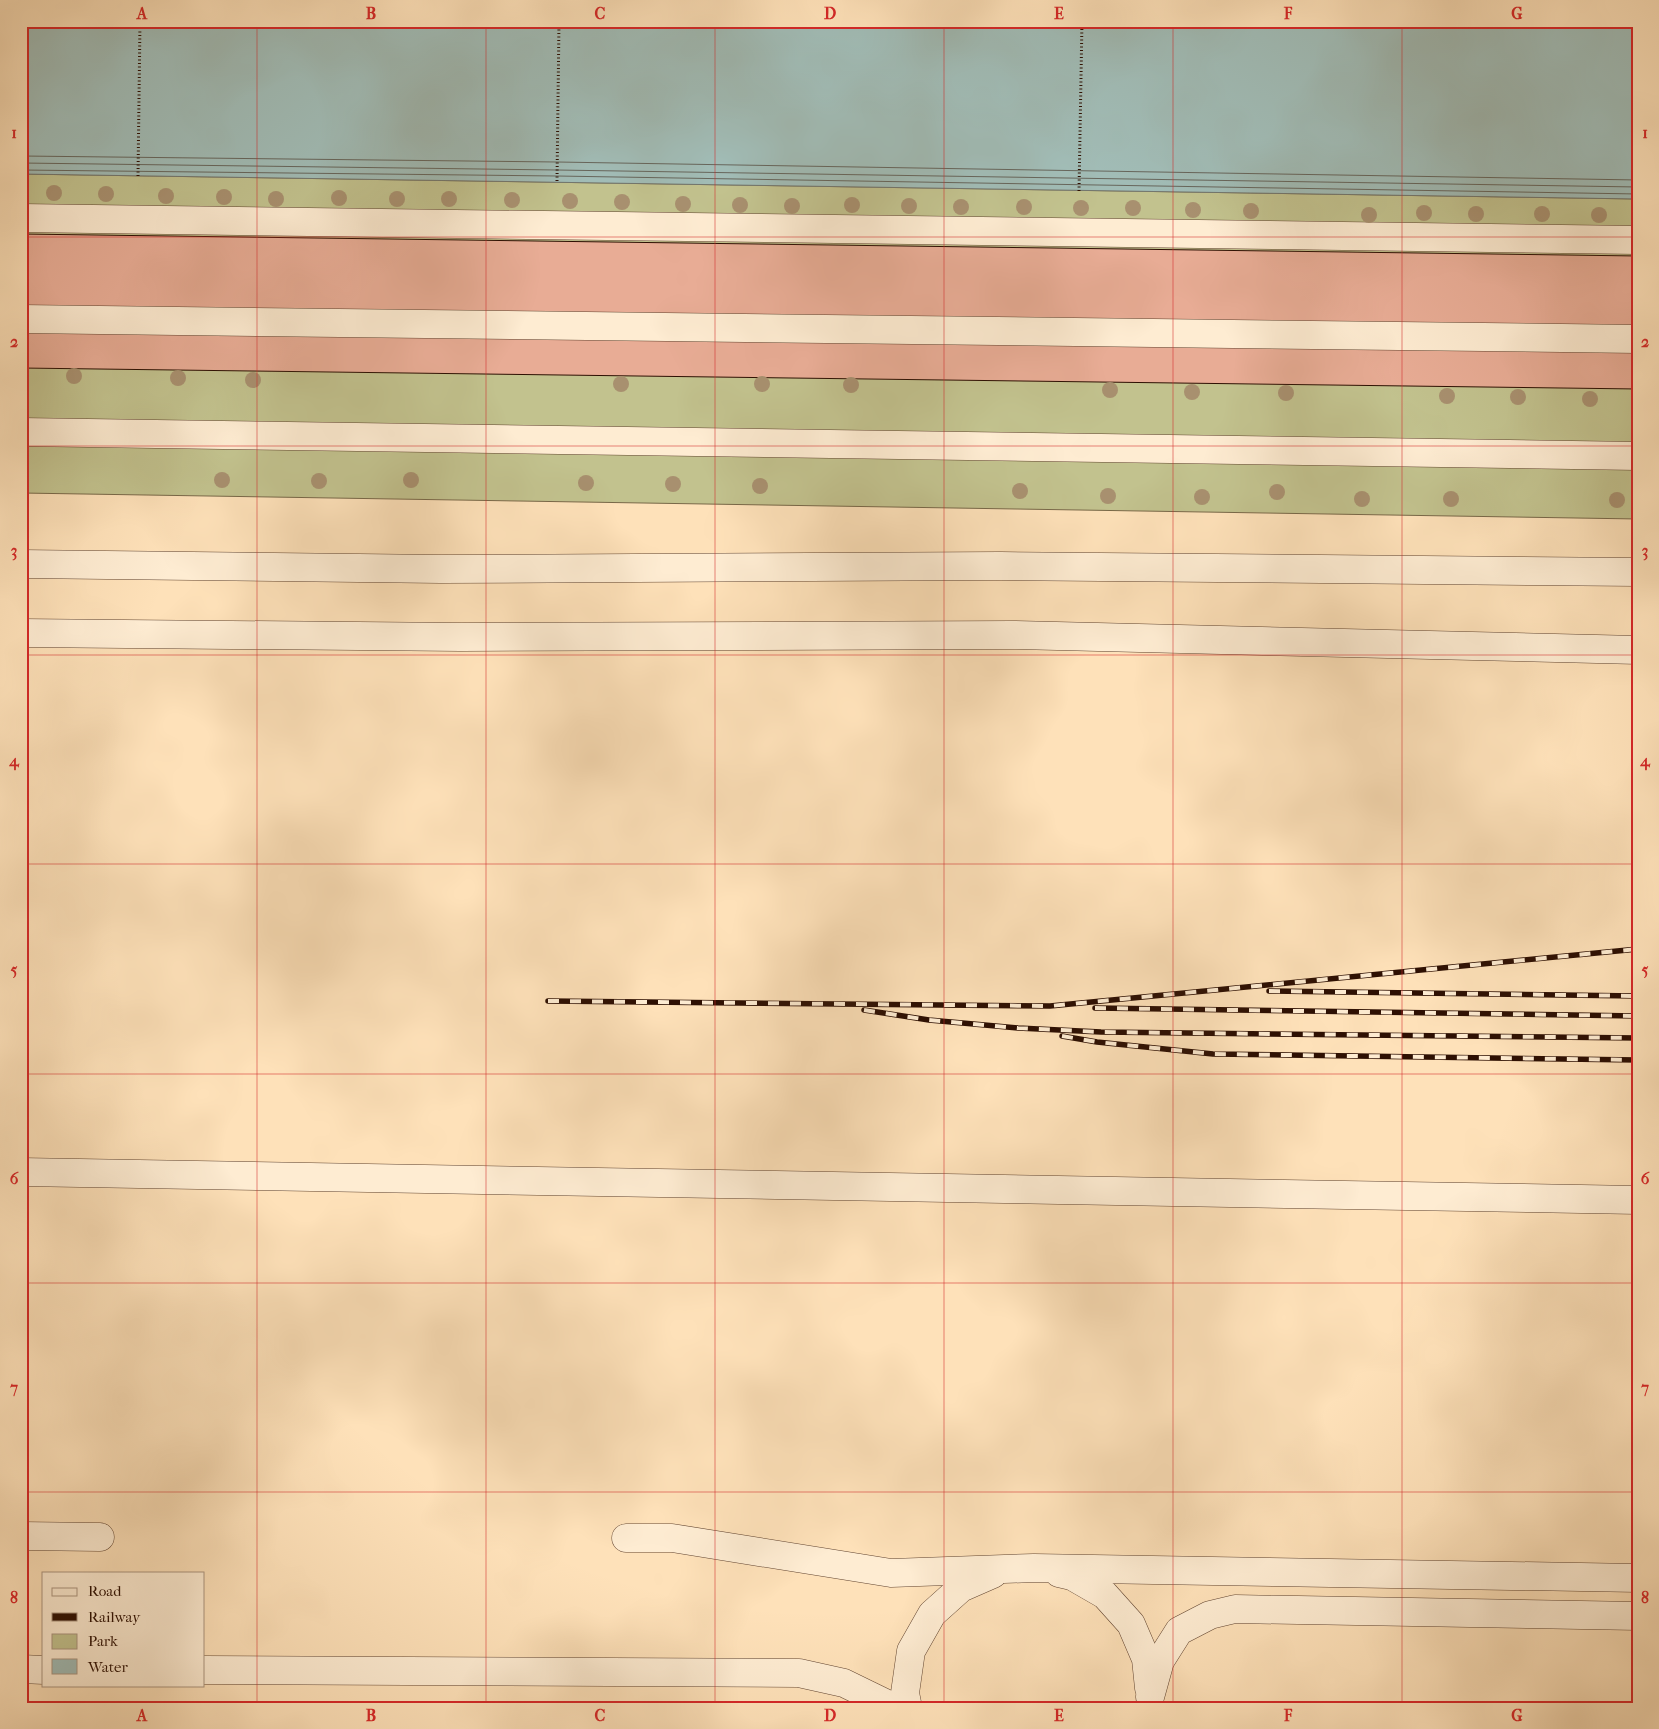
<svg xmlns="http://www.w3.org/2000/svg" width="1659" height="1729" font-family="'IM FELL French Canon',serif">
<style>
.green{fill:#c2c28e;stroke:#786848}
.water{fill:#a1bcb6;stroke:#73776e}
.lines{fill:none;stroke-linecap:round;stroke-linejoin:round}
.shore{stroke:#67665c;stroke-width:1}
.building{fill:#e8ac95;stroke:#2d0f02}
.minor-casing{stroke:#614430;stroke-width:29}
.path{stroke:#2d0f02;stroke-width:3;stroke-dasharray:1 2.5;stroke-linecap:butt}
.minor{stroke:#feecd2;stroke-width:28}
.rail-casing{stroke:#2d0f02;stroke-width:5.5}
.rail{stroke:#feecd2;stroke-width:4;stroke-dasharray:11;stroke-linecap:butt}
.tree{fill:#a8906f}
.grid{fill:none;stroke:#d62828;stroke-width:1;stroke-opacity:0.55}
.neatline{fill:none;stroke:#d62828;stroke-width:2}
.grid-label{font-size:16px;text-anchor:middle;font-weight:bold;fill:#d62828}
</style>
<rect width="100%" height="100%" fill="#fee1b9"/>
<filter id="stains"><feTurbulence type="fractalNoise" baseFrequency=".004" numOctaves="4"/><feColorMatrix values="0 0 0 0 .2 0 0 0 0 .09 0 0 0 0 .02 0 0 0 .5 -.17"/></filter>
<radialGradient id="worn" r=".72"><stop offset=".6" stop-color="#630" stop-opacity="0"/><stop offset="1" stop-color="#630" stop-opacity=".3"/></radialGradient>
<!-- green -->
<path class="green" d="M21,174L1638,199V519L21,493Z"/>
<!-- water -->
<path class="water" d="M21,21H1638V199L21,174Z"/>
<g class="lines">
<!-- shore -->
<g class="shore">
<path d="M21,156L557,162L1638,180"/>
<path d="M21,163L557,170L1638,187"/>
<path d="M21,170L557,176L1638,194"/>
</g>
</g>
<!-- building -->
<path class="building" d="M21,234L1638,256V389L21,368Z"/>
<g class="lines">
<!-- minor casing -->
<g class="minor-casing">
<g id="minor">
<path d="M21,218L1638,240"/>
<path d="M21,319L1638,339"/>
<path d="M21,432L1638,456"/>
<path d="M21,564L441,569L1001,566L1638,572"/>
<path d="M21,633L461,637L1014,635L1638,650"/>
<path d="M21,1172L1638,1200"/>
<path d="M21,1536L100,1537"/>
<path d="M626,1538H672L891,1573L1034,1568L1638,1578"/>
<path d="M1059,1573L1072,1576L1105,1595L1131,1624L1146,1659L1149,1688"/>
<path d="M21,1669L44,1670"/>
<path d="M204,1670L799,1673L844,1683L885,1703L889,1708"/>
<path d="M1150,1697L1160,1661L1179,1631L1210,1615L1235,1609L1638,1616"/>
<path d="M908,1708L905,1693L911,1651L932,1614L961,1588L993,1574"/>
</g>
</g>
<!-- path -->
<g class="path">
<path d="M138,176L140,21"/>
<path d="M557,181L559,21"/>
<path d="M1079,191L1082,21"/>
</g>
<!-- minor -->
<use href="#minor" class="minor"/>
<!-- rail casing -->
<g class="rail-casing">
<g id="rail">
<path d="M1269,991L1638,996"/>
<path d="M548,1001L1050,1006L1638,949"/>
<path d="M1095,1008L1638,1016"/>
<path d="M864,1010L929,1020L1018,1028L1101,1032L1638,1038"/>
<path d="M1062,1036L1097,1042L1213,1054L1638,1060"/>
</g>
</g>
<!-- rail -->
<use href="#rail" class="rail"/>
</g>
<!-- trees -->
<g class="tree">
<circle cx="54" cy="193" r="8"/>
<circle cx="106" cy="194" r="8"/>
<circle cx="166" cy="196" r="8"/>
<circle cx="224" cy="197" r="8"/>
<circle cx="339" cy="198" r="8"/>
<circle cx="276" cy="199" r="8"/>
<circle cx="397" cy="199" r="8"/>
<circle cx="449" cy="199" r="8"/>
<circle cx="512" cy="200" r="8"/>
<circle cx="570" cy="201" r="8"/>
<circle cx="622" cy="202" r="8"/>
<circle cx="683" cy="204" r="8"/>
<circle cx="740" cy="205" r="8"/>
<circle cx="852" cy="205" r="8"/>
<circle cx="792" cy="206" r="8"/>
<circle cx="909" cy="206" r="8"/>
<circle cx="961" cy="207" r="8"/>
<circle cx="1024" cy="207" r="8"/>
<circle cx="1081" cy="208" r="8"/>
<circle cx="1133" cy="208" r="8"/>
<circle cx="1193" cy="210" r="8"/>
<circle cx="1251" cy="211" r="8"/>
<circle cx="1424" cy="213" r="8"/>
<circle cx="1476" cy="214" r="8"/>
<circle cx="1542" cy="214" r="8"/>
<circle cx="1369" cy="215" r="8"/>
<circle cx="1599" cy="215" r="8"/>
<circle cx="74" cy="376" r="8"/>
<circle cx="178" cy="378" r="8"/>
<circle cx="253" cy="380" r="8"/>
<circle cx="621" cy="384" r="8"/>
<circle cx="762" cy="384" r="8"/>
<circle cx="851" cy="385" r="8"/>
<circle cx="1110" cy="390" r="8"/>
<circle cx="1192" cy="392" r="8"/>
<circle cx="1286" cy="393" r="8"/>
<circle cx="1447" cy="396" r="8"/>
<circle cx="1518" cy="397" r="8"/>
<circle cx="1590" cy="399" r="8"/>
<circle cx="222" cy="480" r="8"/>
<circle cx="411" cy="480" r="8"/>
<circle cx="319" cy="481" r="8"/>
<circle cx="586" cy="483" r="8"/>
<circle cx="673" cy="484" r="8"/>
<circle cx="760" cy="486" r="8"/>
<circle cx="1020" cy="491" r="8"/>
<circle cx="1277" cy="492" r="8"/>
<circle cx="1108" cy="496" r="8"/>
<circle cx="1202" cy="497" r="8"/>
<circle cx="1362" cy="499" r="8"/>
<circle cx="1451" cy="499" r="8"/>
<circle cx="1617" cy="500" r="8"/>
</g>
<!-- grid -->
<path class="grid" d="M257,21V1708M486,21V1708M715,21V1708M944,21V1708M1173,21V1708M1402,21V1708M21,237H1638M21,446H1638M21,655H1638M21,864H1638M21,1074H1638M21,1283H1638M21,1492H1638"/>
<!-- margin -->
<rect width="1659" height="1729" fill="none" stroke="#fee1b9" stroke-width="55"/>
<!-- legend -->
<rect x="42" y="1572" width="162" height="115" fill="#feecd2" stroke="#aa947f"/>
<rect x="52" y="1588" width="25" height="8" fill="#feecd2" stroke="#aa947f"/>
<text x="88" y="1596" font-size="15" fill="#2d0f02">Road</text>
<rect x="52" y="1613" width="25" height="8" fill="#2d0f02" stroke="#aa947f"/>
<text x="88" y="1622" font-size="15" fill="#2d0f02">Railway</text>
<rect x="52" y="1634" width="25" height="15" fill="#c2c28e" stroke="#aa947f"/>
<text x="88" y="1646" font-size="15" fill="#2d0f02">Park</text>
<rect x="52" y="1659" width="25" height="15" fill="#a1bcb6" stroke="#aa947f"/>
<text x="88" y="1672" font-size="15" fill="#2d0f02">Water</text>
<rect x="28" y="28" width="1604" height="1674" class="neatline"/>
<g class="grid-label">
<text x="142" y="19">A</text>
<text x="371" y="19">B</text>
<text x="600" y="19">C</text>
<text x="830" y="19">D</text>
<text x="1059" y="19">E</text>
<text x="1288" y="19">F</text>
<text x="1517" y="19">G</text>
<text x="14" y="138">1</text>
<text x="1645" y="138">1</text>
<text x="14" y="347">2</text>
<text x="1645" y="347">2</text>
<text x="14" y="556">3</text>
<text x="1645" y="556">3</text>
<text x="14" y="766">4</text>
<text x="1645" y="766">4</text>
<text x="14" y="975">5</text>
<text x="1645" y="975">5</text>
<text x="14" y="1184">6</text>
<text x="1645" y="1184">6</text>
<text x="14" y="1393">7</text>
<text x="1645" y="1393">7</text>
<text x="14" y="1603">8</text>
<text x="1645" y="1603">8</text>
<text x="142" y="1721">A</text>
<text x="371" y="1721">B</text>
<text x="600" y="1721">C</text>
<text x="830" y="1721">D</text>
<text x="1059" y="1721">E</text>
<text x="1288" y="1721">F</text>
<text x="1517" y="1721">G</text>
</g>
<rect width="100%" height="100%" filter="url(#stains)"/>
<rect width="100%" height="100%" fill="url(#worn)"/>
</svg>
